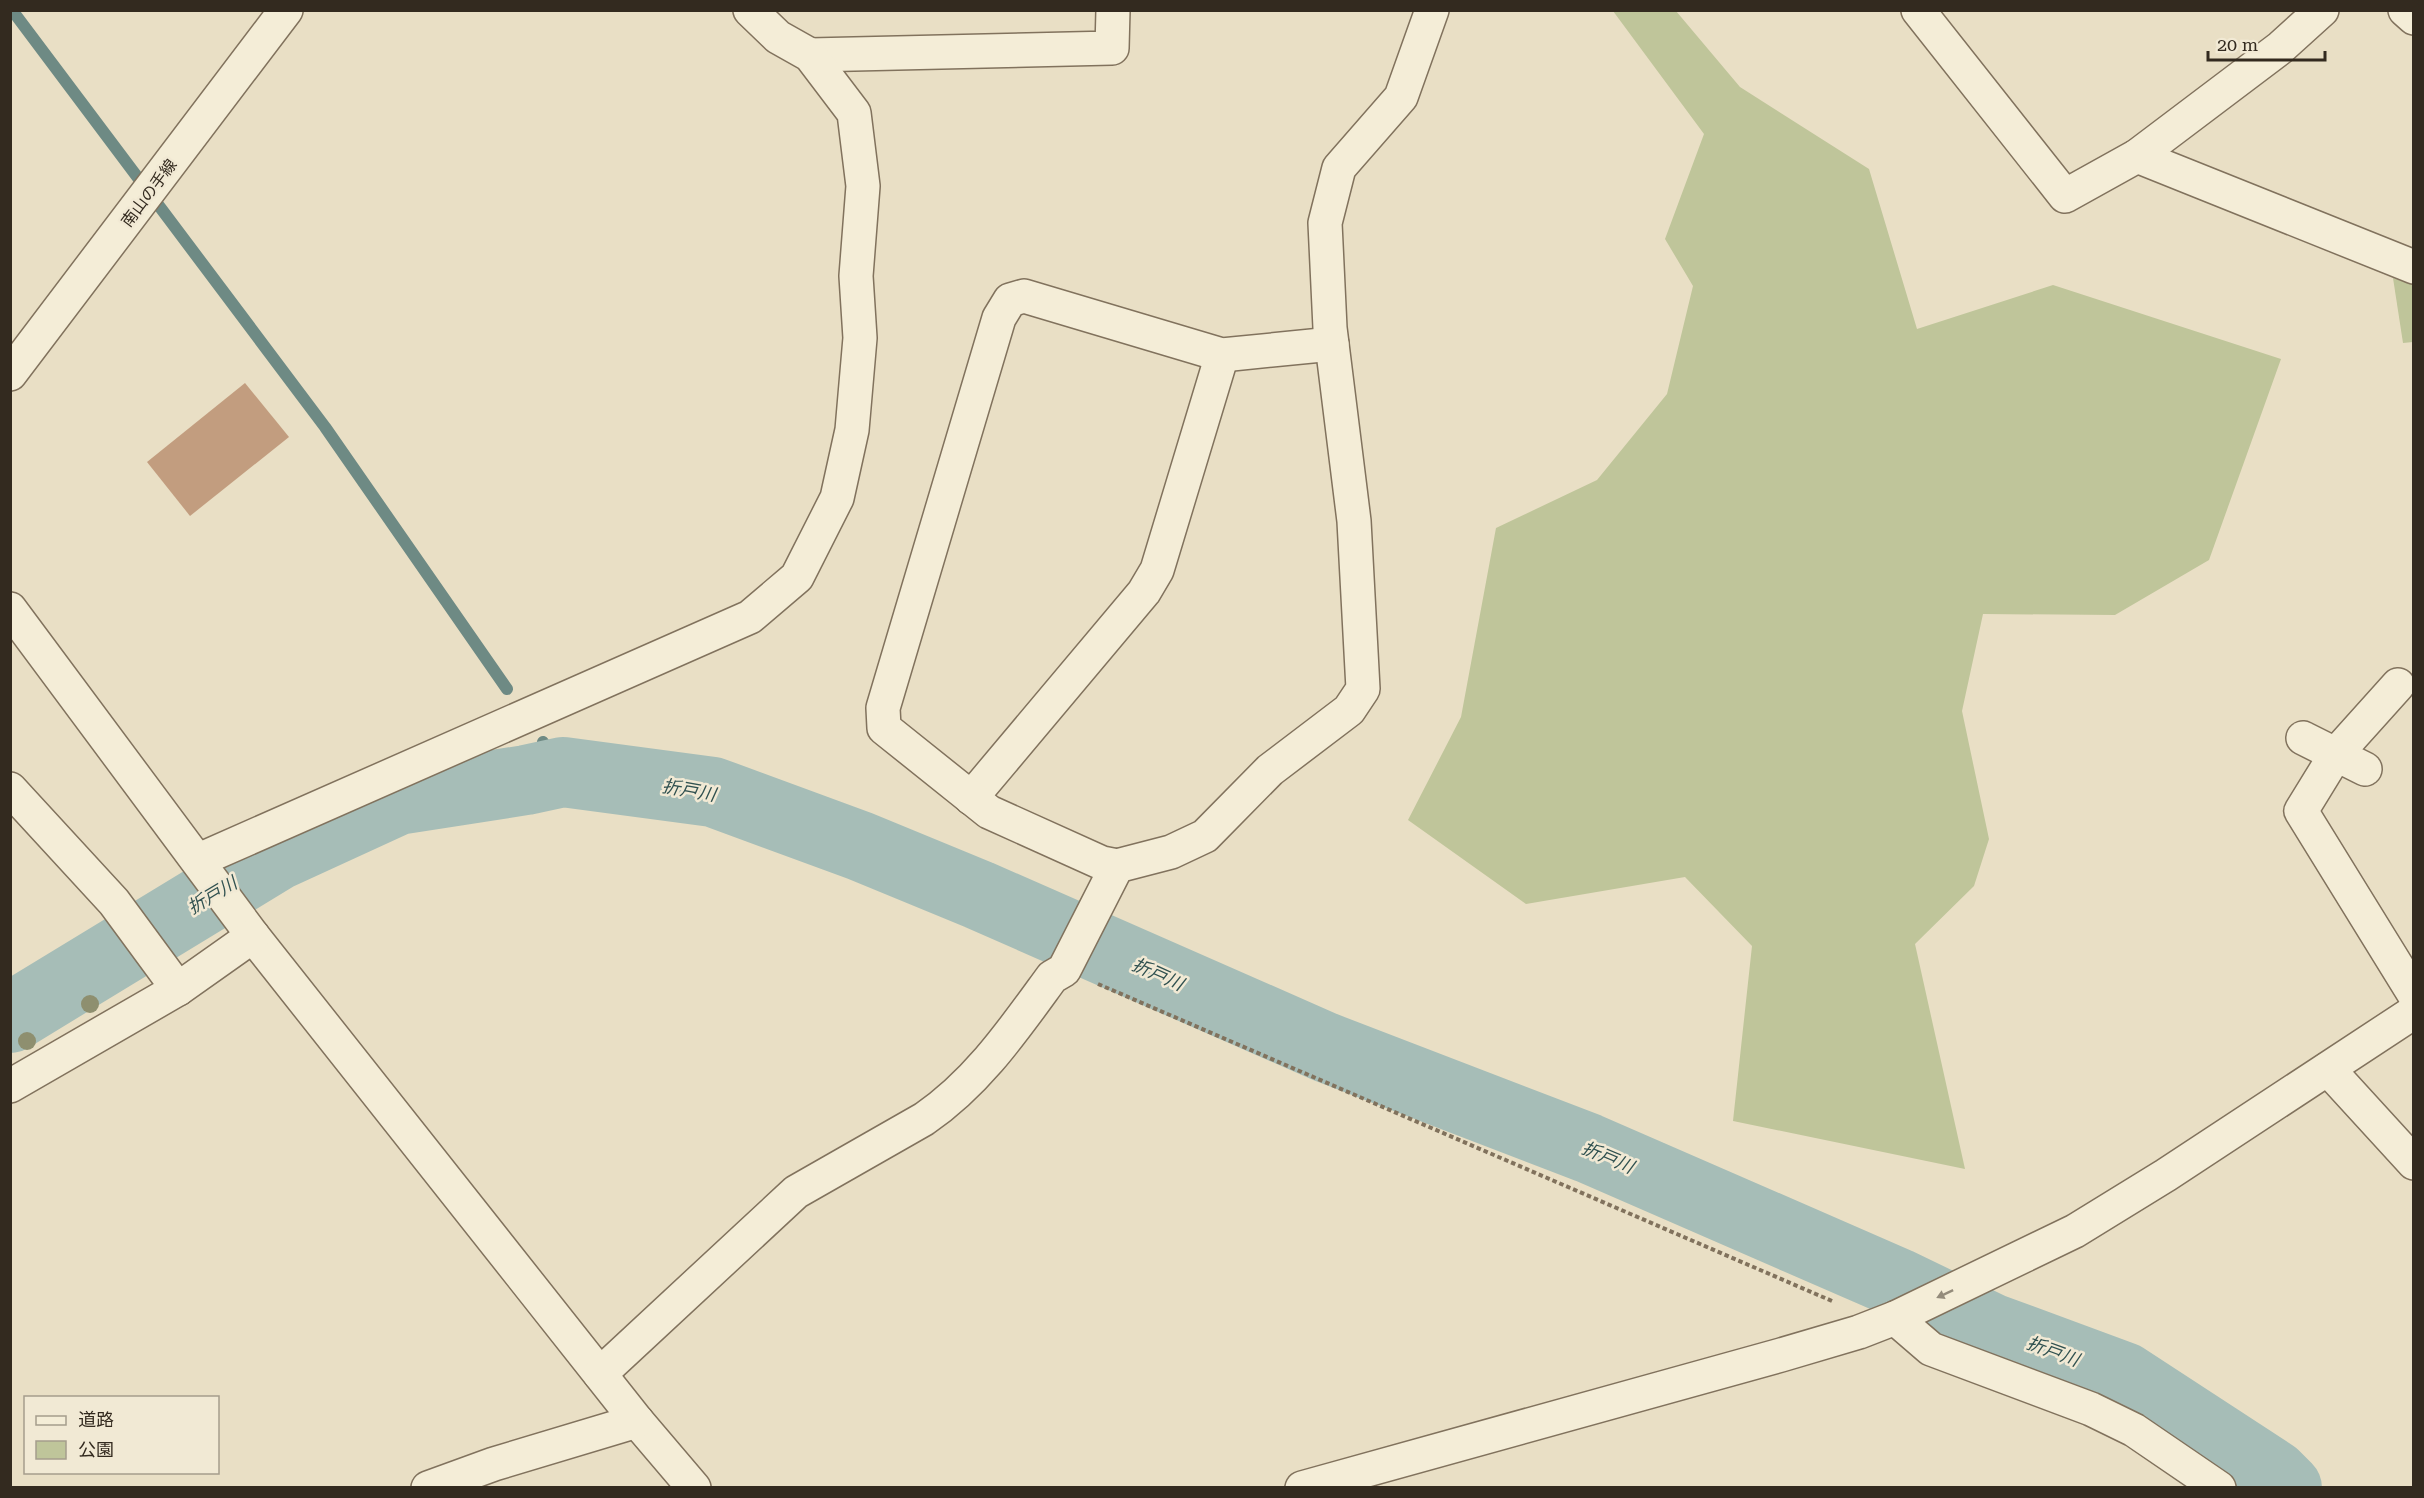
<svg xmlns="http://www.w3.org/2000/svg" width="2424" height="1498" font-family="'Roboto Serif','Noto Sans JP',serif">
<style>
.green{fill:#bfc59a}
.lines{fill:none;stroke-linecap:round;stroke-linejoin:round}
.stream{stroke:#6e8a84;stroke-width:12}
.river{stroke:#a6bdb7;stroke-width:70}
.building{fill:#c29d7f}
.minor-casing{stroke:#81725d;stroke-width:36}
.path{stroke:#81725d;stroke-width:4;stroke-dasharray:4.5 3;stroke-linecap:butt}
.minor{stroke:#f4edd7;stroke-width:33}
.tree{fill:#8e8f6f}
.oneway{fill:#948c7b}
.labels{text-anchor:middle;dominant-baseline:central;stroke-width:5;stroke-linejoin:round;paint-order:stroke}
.street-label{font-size:16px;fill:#332a1f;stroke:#f1e9d4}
.water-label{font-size:18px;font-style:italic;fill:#305150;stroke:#f1e9d4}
</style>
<rect width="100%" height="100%" fill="#e9dfc5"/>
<!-- green -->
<g class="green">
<path d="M1613,11H1676L1740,87L1869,169L1917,329L2053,285L2281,359L2209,560L2115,615L1983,614L1962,711L1989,839L1974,886L1915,944L1965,1169L1733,1121L1752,946L1685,877L1526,904L1408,820L1461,717L1496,528L1597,480L1667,394L1693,286L1665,239L1704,134Z"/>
<path d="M2393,278L2413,285V342L2403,343Z"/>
</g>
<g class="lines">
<!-- stream -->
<g class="stream">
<path d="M12,10L325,427L507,689"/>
<path d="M543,742L563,772"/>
</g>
<!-- river -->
<path class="river" d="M10,1018L276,856L398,800L526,780L563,772L713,792L860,846L979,895L1325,1047L1588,1148L1898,1283L1991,1328L2124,1377L2274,1475L2287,1488"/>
</g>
<!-- building -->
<path class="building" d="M245,383L289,437L190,516L147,462Z"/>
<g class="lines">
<!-- minor casing -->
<g class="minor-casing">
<g id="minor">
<path d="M1918,10L2065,196L2137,156L2280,48L2322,10"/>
<path d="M2405,10L2414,18"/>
<path d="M810,55L1112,48L1113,10"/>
<path d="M2137,156L2414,267"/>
<path d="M10,374L286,10"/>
<path d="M10,609L253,936L637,1421L694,1488"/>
<path d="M2398,685L2336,754L2301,811L2414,994"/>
<path d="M2303,738L2365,769"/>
<path d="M10,789L114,902L178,989"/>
<path d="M971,798L1144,592L1157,570L1222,355"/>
<path d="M199,860L750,617L797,577L837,498L852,430L860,338L856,276L863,186L854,113L810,55L778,37L750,10"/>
<path d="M1117,866L1102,863L989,812L884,728L883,708L999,318L1010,300L1024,296L1222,355L1332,344"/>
<path d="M2328,1069L2414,1163"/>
<path d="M10,1086L178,989L253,936"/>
<path d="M1895,1318L1931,1349L2091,1409L2134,1430L2219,1488"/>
<path d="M600,1374L796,1192L924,1119C978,1082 1014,1029 1052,977L1064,970L1117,866L1171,852L1205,836L1270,770L1349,710L1363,689L1354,521L1330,328L1325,223L1339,168L1401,97L1432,10"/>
<path d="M428,1488L494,1464L637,1421"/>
<path d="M1302,1488L1781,1355L1859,1332L1895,1318L2075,1231L2166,1175L2414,1012"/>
</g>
</g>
<!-- path -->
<path class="path" d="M1098,984L1832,1301"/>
<!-- minor -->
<use href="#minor" class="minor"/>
</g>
<!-- trees -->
<g class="tree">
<circle cx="90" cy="1004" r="9"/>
<circle cx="27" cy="1041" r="9"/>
</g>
<!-- one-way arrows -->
<defs><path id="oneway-solid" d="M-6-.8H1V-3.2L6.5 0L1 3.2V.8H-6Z" transform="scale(1.5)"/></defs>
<use class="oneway" href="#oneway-solid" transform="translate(1945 1294) rotate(155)"/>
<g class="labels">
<!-- street labels -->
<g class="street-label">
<text transform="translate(149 193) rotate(-53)">南山の手線</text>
</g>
<!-- water labels -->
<g class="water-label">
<text transform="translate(689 790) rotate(10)">折戸川</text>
<text transform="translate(212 895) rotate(-31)">折戸川</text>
<text transform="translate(1158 974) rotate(24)">折戸川</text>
<text transform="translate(1608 1157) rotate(23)">折戸川</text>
<text transform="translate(2053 1351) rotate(20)">折戸川</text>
</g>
</g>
<!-- border -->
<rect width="2424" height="1498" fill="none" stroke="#332a1f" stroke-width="24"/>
<!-- legend -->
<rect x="24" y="1396" width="195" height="78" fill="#f1e9d4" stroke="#a59d8c" stroke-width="1.5"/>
<rect x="36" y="1416" width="30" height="9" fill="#f4edd7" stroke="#a59d8c" stroke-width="1.5"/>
<text x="78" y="1426" font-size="18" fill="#332a1f">道路</text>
<rect x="36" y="1441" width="30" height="18" fill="#bfc59a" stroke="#a59d8c" stroke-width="1.5"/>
<text x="78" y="1456" font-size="18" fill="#332a1f">公園</text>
<!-- scale -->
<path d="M2208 51v9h117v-9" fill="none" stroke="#332a1f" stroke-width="3"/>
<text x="2217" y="51" font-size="18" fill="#332a1f" stroke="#f1e9d4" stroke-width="4.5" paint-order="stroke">20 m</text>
</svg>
